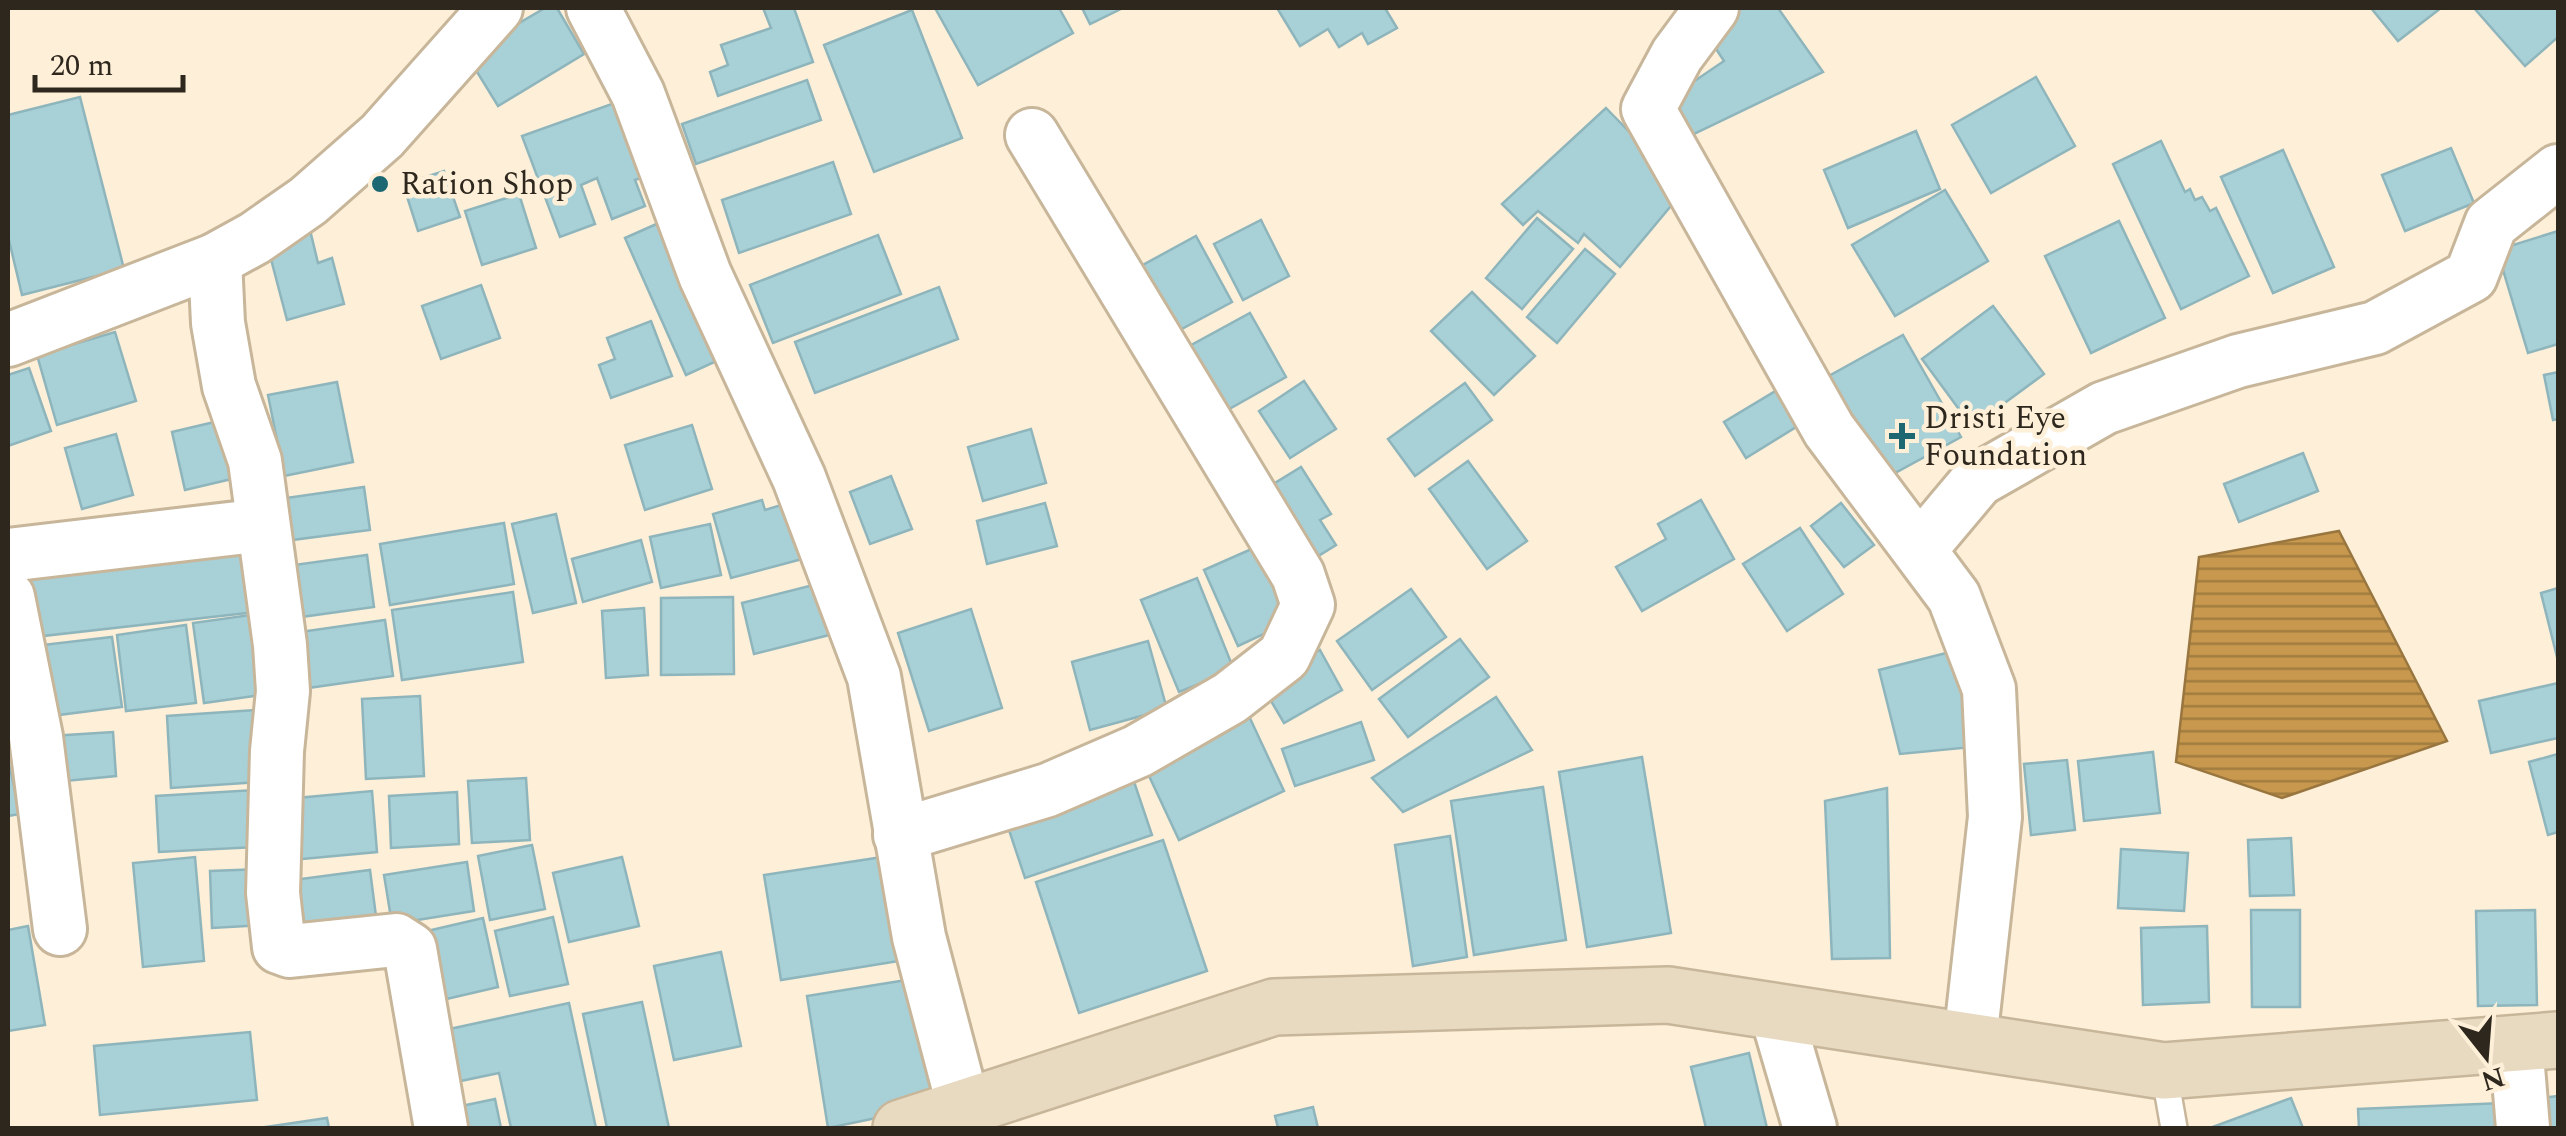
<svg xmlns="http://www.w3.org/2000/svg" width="2566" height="1136" font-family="Spectral,serif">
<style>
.water{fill:url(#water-rules);stroke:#99763f;stroke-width:2.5}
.building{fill:#a8d0d7;stroke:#8eb5bc;stroke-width:2.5}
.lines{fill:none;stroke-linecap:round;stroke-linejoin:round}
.service-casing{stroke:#c8b69a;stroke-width:30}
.minor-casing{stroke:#c8b69a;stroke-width:58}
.secondary-casing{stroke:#c8b69a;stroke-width:60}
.service{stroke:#fff;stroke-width:25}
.minor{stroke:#fff;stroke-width:52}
.secondary{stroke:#e8dac1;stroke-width:55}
.poi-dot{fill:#1c6772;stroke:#feefd8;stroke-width:4}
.labels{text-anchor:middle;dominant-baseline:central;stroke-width:9;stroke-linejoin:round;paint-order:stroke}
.poi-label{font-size:32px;fill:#2e271d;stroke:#feefd8;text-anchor:start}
</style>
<defs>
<pattern id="water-rules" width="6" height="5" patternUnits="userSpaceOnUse" patternTransform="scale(2.5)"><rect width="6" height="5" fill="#c7984d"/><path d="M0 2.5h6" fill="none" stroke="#a27c3f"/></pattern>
</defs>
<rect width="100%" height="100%" fill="#feefd8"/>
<!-- water -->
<path class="water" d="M2339,531L2447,741L2282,798L2176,762L2199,557Z"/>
<!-- building -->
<g class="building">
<path d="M545,8H557L584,54L498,106L466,54Z"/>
<path d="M763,8H794L813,62L718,96L710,72L728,65L721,45L771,28Z"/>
<path d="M935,8H1059L1073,33L978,85Z"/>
<path d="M1082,8H1123L1090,24Z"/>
<path d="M1277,8H1385L1397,28L1368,44L1362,33L1339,47L1328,29L1300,46Z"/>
<path d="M1741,8H1778L1823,72L1692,135L1668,99L1724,61L1705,32Z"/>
<path d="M2371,8H2441L2398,41Z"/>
<path d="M2474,8H2558V37L2525,66Z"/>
<path d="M912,10L962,138L874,172L824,45Z"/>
<path d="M2036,77L2075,146L1991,193L1952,125Z"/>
<path d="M807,80L821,120L696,164L682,124Z"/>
<path d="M634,96L662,170L635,180L645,206L612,219L597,178L581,185L595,224L560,237L522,136Z"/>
<path d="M80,97L124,269L22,295L8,236V115Z"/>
<path d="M1606,108L1685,189L1620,267L1584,234L1578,243L1538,211L1523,225L1502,204Z"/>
<path d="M1916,131L1940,189L1848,228L1824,170Z"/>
<path d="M2161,141L2185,192L2190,189L2195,200L2202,197L2210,211L2216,208L2249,276L2181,309L2113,164Z"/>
<path d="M2451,148L2474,203L2405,231L2382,175Z"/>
<path d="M2283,150L2334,267L2273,293L2221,177Z"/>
<path d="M833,162L851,214L739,253L722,200Z"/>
<path d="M444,171L460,217L418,231L403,184Z"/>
<path d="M1945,190L1988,261L1895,316L1852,245Z"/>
<path d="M519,194L536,248L482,265L465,211Z"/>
<path d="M670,218L732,354L686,375L625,238Z"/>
<path d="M1537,218L1573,249L1522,309L1486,278Z"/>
<path d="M1261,220L1289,276L1243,300L1214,244Z"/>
<path d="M2119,221L2165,318L2091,353L2045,256Z"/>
<path d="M310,230L318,263L332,258L344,304L287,320L267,244Z"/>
<path d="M2558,231V344L2528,353L2497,250Z"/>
<path d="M878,235L901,294L773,343L750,285Z"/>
<path d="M1196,236L1232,302L1163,339L1128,273Z"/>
<path d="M1585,249L1615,274L1557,343L1527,317Z"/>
<path d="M481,285L500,338L441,359L422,306Z"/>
<path d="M939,287L958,339L815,393L795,342Z"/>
<path d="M1472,292L1535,356L1494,395L1431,331Z"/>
<path d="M1993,306L2044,374L1972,427L1922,359Z"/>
<path d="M1250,313L1286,377L1208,421L1173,355Z"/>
<path d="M651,321L672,376L611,398L599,365L615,359L607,338Z"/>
<path d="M115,332L136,401L57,425L37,355Z"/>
<path d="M1903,335L1961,437L1884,479L1827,377Z"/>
<path d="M29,368L51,431L8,446V375Z"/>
<path d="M2558,372V419L2553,420L2544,375Z"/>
<path d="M1304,381L1336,429L1290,458L1259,411Z"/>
<path d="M337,382L353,462L284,476L268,395Z"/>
<path d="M1465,383L1492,420L1415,476L1388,439Z"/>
<path d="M1787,384L1809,419L1746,458L1724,422Z"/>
<path d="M227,419L240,477L185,490L172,432Z"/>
<path d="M692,425L712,489L645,510L625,445Z"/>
<path d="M1031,429L1046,483L983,501L968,447Z"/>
<path d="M116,434L133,495L82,509L65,448Z"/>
<path d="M2303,453L2318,491L2239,522L2224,484Z"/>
<path d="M1468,461L1527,541L1487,569L1429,489Z"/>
<path d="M1301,467L1331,514L1320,520L1336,545L1307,563L1262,491Z"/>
<path d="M891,476L912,529L870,544L850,492Z"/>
<path d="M364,487L370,530L292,540L286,498Z"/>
<path d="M801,499L817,555L731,578L713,514L762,500L765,510Z"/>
<path d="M1701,500L1734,559L1642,611L1616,567L1666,539L1658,524Z"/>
<path d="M1045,503L1057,546L987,564L977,521Z"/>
<path d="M1841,503L1874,545L1844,567L1811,526Z"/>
<path d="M556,514L576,603L533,613L512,524Z"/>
<path d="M504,523L514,584L390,605L380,544Z"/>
<path d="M710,524L721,575L661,588L650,537Z"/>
<path d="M1800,528L1843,594L1787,631L1743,564Z"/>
<path d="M255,535L264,611L25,638L16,562Z"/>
<path d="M641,540L652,582L583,602L572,559Z"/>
<path d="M1263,544L1296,619L1238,646L1204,570Z"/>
<path d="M367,555L374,607L294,618L287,566Z"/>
<path d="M1197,578L1234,670L1179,692L1141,600Z"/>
<path d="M829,581L841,632L754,654L742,603Z"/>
<path d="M2558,588V661L2541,593Z"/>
<path d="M1411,589L1446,637L1372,690L1337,641Z"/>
<path d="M513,592L523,662L402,680L392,610Z"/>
<path d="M733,597L734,674L661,675V598Z"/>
<path d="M644,608L648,675L606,678L602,611Z"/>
<path d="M971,609L1002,708L929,731L898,633Z"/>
<path d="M258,614L269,694L204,703L193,623Z"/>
<path d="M385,620L393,676L308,688L300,632Z"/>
<path d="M186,625L196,703L126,711L117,635Z"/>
<path d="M112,637L122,707L43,717L34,646Z"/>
<path d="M1460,639L1489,677L1408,737L1379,699Z"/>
<path d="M1148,641L1167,709L1090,730L1072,662Z"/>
<path d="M1320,650L1342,690L1284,723L1261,684Z"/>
<path d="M1958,650L1983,746L1900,754L1879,670Z"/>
<path d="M2558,683V738L2491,753L2479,701Z"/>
<path d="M420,696L424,776L366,779L362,699Z"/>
<path d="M1496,697L1532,750L1403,812L1372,778Z"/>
<path d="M256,710L261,782L171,788L167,716Z"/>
<path d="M1248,714L1284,791L1179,840L1143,763Z"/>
<path d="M1361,722L1374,760L1295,786L1282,749Z"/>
<path d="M113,732L116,776L55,782L51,736Z"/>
<path d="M2153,752L2160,813L2084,821L2078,761Z"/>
<path d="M2558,754V832L2548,835L2529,762Z"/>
<path d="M1642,757L1671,933L1587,947L1559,772Z"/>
<path d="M8,759L20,814L8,816Z"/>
<path d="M2067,760L2075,830L2031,835L2024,764Z"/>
<path d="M1128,764L1152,835L1025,878L1001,806Z"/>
<path d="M526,778L530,840L472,843L468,781Z"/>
<path d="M1543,787L1566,940L1474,955L1451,801Z"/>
<path d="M1887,788L1890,958L1832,959L1825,801Z"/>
<path d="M255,790L258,847L159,852L156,796Z"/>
<path d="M372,791L377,852L292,860L286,799Z"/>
<path d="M457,792L459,844L391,848L389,796Z"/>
<path d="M1450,836L1467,957L1413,966L1395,845Z"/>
<path d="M2291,838L2294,895L2250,896L2248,840Z"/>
<path d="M1163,840L1207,971L1079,1013L1036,882Z"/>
<path d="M532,845L545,909L490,920L478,856Z"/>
<path d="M2121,849L2188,853L2184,911L2118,908Z"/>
<path d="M889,856L905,960L781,980L764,875Z"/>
<path d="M195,857L204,961L143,967L133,863Z"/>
<path d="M622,857L639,926L569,942L553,873Z"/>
<path d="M467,862L474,911L392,924L384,875Z"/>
<path d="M263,869L265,925L212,928L210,871Z"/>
<path d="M370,870L377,924L299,934L293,880Z"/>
<path d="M2251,910H2300V1007H2252Z"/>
<path d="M2535,910L2537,1005L2478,1006L2476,911Z"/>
<path d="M553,917L568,984L510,996L495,931Z"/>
<path d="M483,918L498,987L438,1001L423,932Z"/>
<path d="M28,926L45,1025L8,1031V930Z"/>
<path d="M2207,926L2209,1002L2143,1005L2141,928Z"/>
<path d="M721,952L741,1046L674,1060L654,966Z"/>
<path d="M925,977L944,1104L828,1128L807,996Z"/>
<path d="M642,1002L669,1128H607L583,1014Z"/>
<path d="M569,1003L596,1128H511L499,1073L456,1082L445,1030Z"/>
<path d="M250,1032L257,1100L100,1115L94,1046Z"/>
<path d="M1749,1053L1767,1128H1706L1691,1067Z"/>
<path d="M2558,1096V1128H2531L2527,1100Z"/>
<path d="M2291,1098L2303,1128H2210Z"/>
<path d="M495,1099L501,1128H446L442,1110Z"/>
<path d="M2503,1103L2504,1128H2359L2358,1109Z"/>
<path d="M1313,1107L1318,1128H1278L1275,1116Z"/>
<path d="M327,1118L329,1128H259Z"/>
</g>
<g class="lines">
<!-- service casing -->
<g class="service-casing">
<path id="service" d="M2164,1071L2174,1128"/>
</g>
<!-- minor casing -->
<g class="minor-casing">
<g id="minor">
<path d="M593,8L638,94L705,275L799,478L874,677L919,937L964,1108"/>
<path d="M1712,8L1677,55L1648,109L1829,430L1954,597L1989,689L1995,817L1970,1041"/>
<path d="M215,260L218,323L229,386L255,461L280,645L283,691L277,751L273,893L279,947L290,951L396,940L410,949L441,1128"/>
<path d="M8,340L215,260L255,238L308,201L382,136L496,8"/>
<path d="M1920,549L1978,480L2104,408L2238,361L2375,328L2471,276L2491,224L2558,171"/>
<path d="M8,555L263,525"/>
<path d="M8,597L36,737L60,929"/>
<path d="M900,835L1048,790L1138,751L1230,698L1284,656L1308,605L1298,575L1032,135"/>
<path d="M1776,1012L1810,1128"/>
<path d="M2516,1043L2523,1128"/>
</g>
</g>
<!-- secondary casing -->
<g class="secondary-casing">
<path id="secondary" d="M901,1128L1274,1007L1668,995L2164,1071L2558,1040"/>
</g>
<!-- service -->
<use href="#service" class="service"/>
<!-- minor -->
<use href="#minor" class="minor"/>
<!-- secondary -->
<use href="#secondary" class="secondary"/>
</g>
<!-- markers -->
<g class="poi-dot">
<circle cx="380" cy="184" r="10"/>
<path d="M1897 421h10v10h10v10h-10v10h-10v-10h-10v-10h10z"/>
</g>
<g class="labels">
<!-- poi labels -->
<g class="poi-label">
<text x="400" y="184">Ration Shop</text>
<text x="1924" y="418">Dristi Eye<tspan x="1924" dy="37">Foundation</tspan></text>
</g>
</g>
<!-- border -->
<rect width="2566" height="1136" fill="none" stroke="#2e271d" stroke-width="20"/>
<!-- north arrow -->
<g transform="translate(2486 1056) rotate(163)" stroke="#feefd8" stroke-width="8" paint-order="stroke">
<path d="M0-8L18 38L0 25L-18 38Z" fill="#2e271d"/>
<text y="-15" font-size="28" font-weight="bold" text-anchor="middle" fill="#2e271d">N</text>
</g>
<!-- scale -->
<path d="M35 75v15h148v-15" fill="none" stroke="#2e271d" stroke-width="5"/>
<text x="50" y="75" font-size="30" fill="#2e271d" stroke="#feefd8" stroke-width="8" paint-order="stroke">20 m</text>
</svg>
